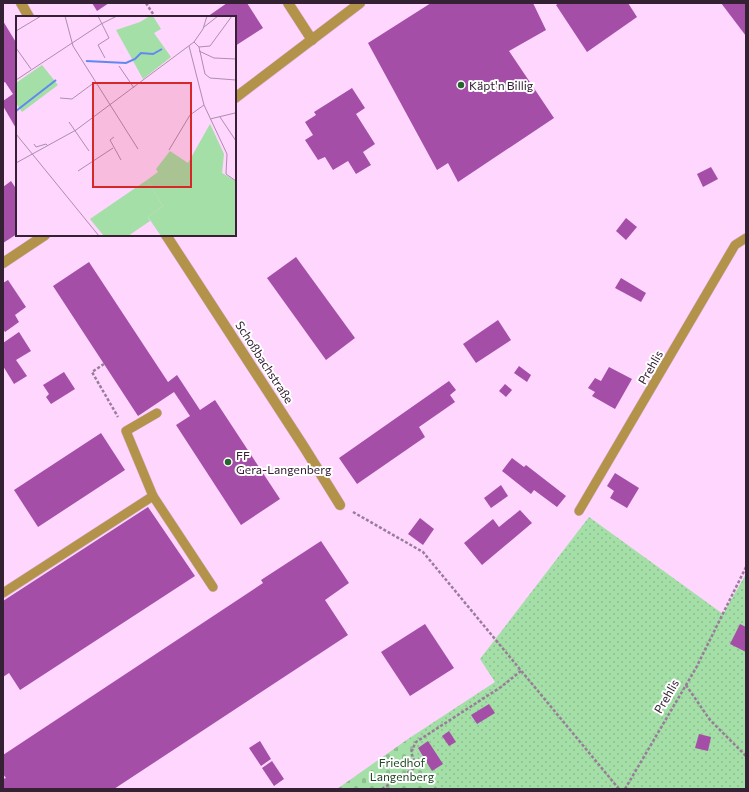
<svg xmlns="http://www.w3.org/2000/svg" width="749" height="792" font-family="Commissioner,sans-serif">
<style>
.cemetery{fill:url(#cemetery-stones)}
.garden{fill:url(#garden-dots)}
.building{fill:#a44ea8}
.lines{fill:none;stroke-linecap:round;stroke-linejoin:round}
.lane-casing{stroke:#dab5da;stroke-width:10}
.street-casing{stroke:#dab5da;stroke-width:11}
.path{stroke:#9a7c9a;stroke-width:2.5;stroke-dasharray:3 2;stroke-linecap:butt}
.lane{stroke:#b3934a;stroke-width:9}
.street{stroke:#b3934a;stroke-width:10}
.poi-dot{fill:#25652e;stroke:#fff;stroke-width:1.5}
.labels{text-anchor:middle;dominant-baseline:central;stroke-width:4;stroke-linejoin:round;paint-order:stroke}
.poi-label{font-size:12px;fill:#342134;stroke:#fff;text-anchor:start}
.street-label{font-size:12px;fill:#342134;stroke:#fff}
.park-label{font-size:12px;fill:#1f4823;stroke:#fff}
.inset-river{fill:none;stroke:#6089f0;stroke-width:2}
.inset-road{fill:none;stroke:#ad8ead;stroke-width:1}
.view{fill:#d62828;fill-opacity:0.15;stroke:#d62828;stroke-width:2}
.inset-edge{fill:none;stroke:#342134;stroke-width:2}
</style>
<defs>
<pattern id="cemetery-stones" width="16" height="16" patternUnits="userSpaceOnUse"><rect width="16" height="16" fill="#a3dfa6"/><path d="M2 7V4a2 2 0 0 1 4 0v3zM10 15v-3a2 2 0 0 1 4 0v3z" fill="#8dbf90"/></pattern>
<pattern id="garden-dots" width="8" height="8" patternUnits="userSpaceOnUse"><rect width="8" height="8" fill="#a3dfa6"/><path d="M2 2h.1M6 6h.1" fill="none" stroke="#8dbf90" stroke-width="1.8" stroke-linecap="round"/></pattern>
</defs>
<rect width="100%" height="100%" fill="#fed6fe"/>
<!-- cemetery -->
<path class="cemetery" d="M408,739L438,789H337Z"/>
<!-- garden -->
<path class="garden" d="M589,517L723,614L746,574V789H438L408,739L495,682L480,659Z"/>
<!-- building -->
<g class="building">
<path d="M92,3H109L97,11Z"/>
<path d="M227,3H247L263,28L235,46V17H207Z"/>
<path d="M431,3H533L546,30L509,51L554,118L458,182L448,163L437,170L368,43Z"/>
<path d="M559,3H628L637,17L587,52L556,5Z"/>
<path d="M721,3H746V36Z"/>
<path d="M3,21L17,44V130L3,106V101L13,94L5,82L3,83Z"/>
<path d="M352,88L365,108L356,114L375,144L363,152L371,165L356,174L348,161L333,170L325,157L318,160L305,140L313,135L305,122L316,115L314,112Z"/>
<path d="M711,167L718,179L703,187L697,174Z"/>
<path d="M11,181L17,190V234L3,243V187Z"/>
<path d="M626,218L637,227L626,240L616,231Z"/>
<path d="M296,257L355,338L326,360L267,278Z"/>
<path d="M89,262L168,382L177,375L200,410L215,400L280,499L241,525L176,425L190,416L174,392L138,416L53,286Z"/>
<path d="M621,278L646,293L641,302L615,288Z"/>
<path d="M8,280L26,307L15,315L19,322L5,332L3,329V283Z"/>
<path d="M498,320L511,340L476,363L463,344Z"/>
<path d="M19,332L31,351L16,360L27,376L14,384L3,366V343Z"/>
<path d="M519,366L531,375L527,382L514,373Z"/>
<path d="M609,367L632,379L615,409L592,396L595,392L588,388L595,378L601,381Z"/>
<path d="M64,372L75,389L51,404L46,397L49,394L43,385Z"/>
<path d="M449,381L456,390L450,395L455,402L419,427L425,437L357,484L339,458Z"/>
<path d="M505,384L512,390L506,397L499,391Z"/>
<path d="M101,433L125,470L38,527L14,490Z"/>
<path d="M512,458L524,467L526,465L566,496L557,507L534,490L531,494L502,471Z"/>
<path d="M615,473L639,488L627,508L610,498L614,491L607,486Z"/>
<path d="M501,485L508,496L491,508L484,498Z"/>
<path d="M148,507L195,576L20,690L9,673L3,677V601Z"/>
<path d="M520,510L532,523L482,565L464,543L493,519L499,527Z"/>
<path d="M420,518L434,529L423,545L408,534Z"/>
<path d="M321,541L349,583L325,600L348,635L114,789H3V779L6,778L3,774V755L263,583L261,580Z"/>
<path d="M425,624L454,668L410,696L381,652Z"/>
<path d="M740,624L746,627V652L730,644Z"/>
<path d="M489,704L495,713L477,724L471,715Z"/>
<path d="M449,731L456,742L449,746L442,736Z"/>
<path d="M699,734L711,737L708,751L695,748Z"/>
<path d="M260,741L271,759L261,766L249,748Z"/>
<path d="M428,741L443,764L432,771L418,748Z"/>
<path d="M272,761L284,779L274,786L262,768Z"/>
</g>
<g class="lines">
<!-- lane casing -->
<g class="lane-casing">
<g id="lane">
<path d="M157,413L126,431L153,496L213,587"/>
<path d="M579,511L735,245L746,238"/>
<path d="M3,593L153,496"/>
</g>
</g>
<!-- street casing -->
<g class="street-casing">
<g id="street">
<path d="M21,3L29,17"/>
<path d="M288,3L312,40"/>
<path d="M235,98L360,3"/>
<path d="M166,235L304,447L340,505"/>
<path d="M3,263L45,235"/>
</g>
</g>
<!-- path -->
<g class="path">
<path d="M146,3L155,17"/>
<path d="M104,364L92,372L118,417"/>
<path d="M353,512L423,552L619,789"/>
<path d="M686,685L710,720L746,756"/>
<path d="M382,789L413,769L415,763L411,752L416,742L501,687L521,671"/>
<path d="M625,789L696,668L746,567"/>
</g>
<!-- lane -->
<use href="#lane" class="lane"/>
<!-- street -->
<use href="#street" class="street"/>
</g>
<!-- markers -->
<g class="poi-dot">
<circle cx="461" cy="85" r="4"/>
<circle cx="228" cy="462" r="4"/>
</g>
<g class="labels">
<!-- poi labels -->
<g class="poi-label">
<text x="469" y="85">Käpt'n Billig</text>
<text x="236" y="455">FF<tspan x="236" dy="14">Gera-Langenberg</tspan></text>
</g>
<!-- street labels -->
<g class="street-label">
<text transform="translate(265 362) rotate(57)">Schoßbachstraße</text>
<text transform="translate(650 367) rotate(-60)">Prehlis</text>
<text transform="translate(666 696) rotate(-60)">Prehlis</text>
</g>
<!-- park labels -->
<g class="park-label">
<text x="402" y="762">Friedhof<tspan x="402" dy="14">Langenberg</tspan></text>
</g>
</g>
<!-- overview -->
<g transform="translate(16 16)">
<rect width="220" height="220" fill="#fed6fe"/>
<path d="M26,49L42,69L6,96L0,87V67Z" fill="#a3dfa6"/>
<path d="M131,164L147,190L132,201L134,205L112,220H88L74,203Z" fill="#a3dfa6"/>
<path d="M134,0H137L145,13L138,17L155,41L127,63L100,14L124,6ZM194,108L208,138L206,157L220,165V215L218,220H145L132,201L147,190L131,164L142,156L140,153L154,135L172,147Z" fill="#a3dfa6"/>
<path class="inset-river" d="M70,45L110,47L119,43L125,37L137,38L146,33M0,95L40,64"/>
<path class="inset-road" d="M49,0L57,30L122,133M82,0L93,22L82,29L89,42M188,11L202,0M0,15L25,0M178,26L183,31L189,58L194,62L220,64M173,30L188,89L211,138L210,158L220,165M183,31L194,30L216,0M0,32L15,53M183,35L198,42L220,43M103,50L118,72M0,64L85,8L101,0M44,82L56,83L79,66M204,101L220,125M194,103L219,97M53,106L73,135M0,118L83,220M98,121L94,124L105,144M18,128L20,131L30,128L32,130M153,134L174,99L188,89M0,147L60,114L178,26L187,13L191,0M62,155L97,132"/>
<path class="view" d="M77,67H175V171H77Z"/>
<rect width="220" height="220" class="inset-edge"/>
</g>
<!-- border -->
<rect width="749" height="792" fill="none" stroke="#342134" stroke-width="8"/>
</svg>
